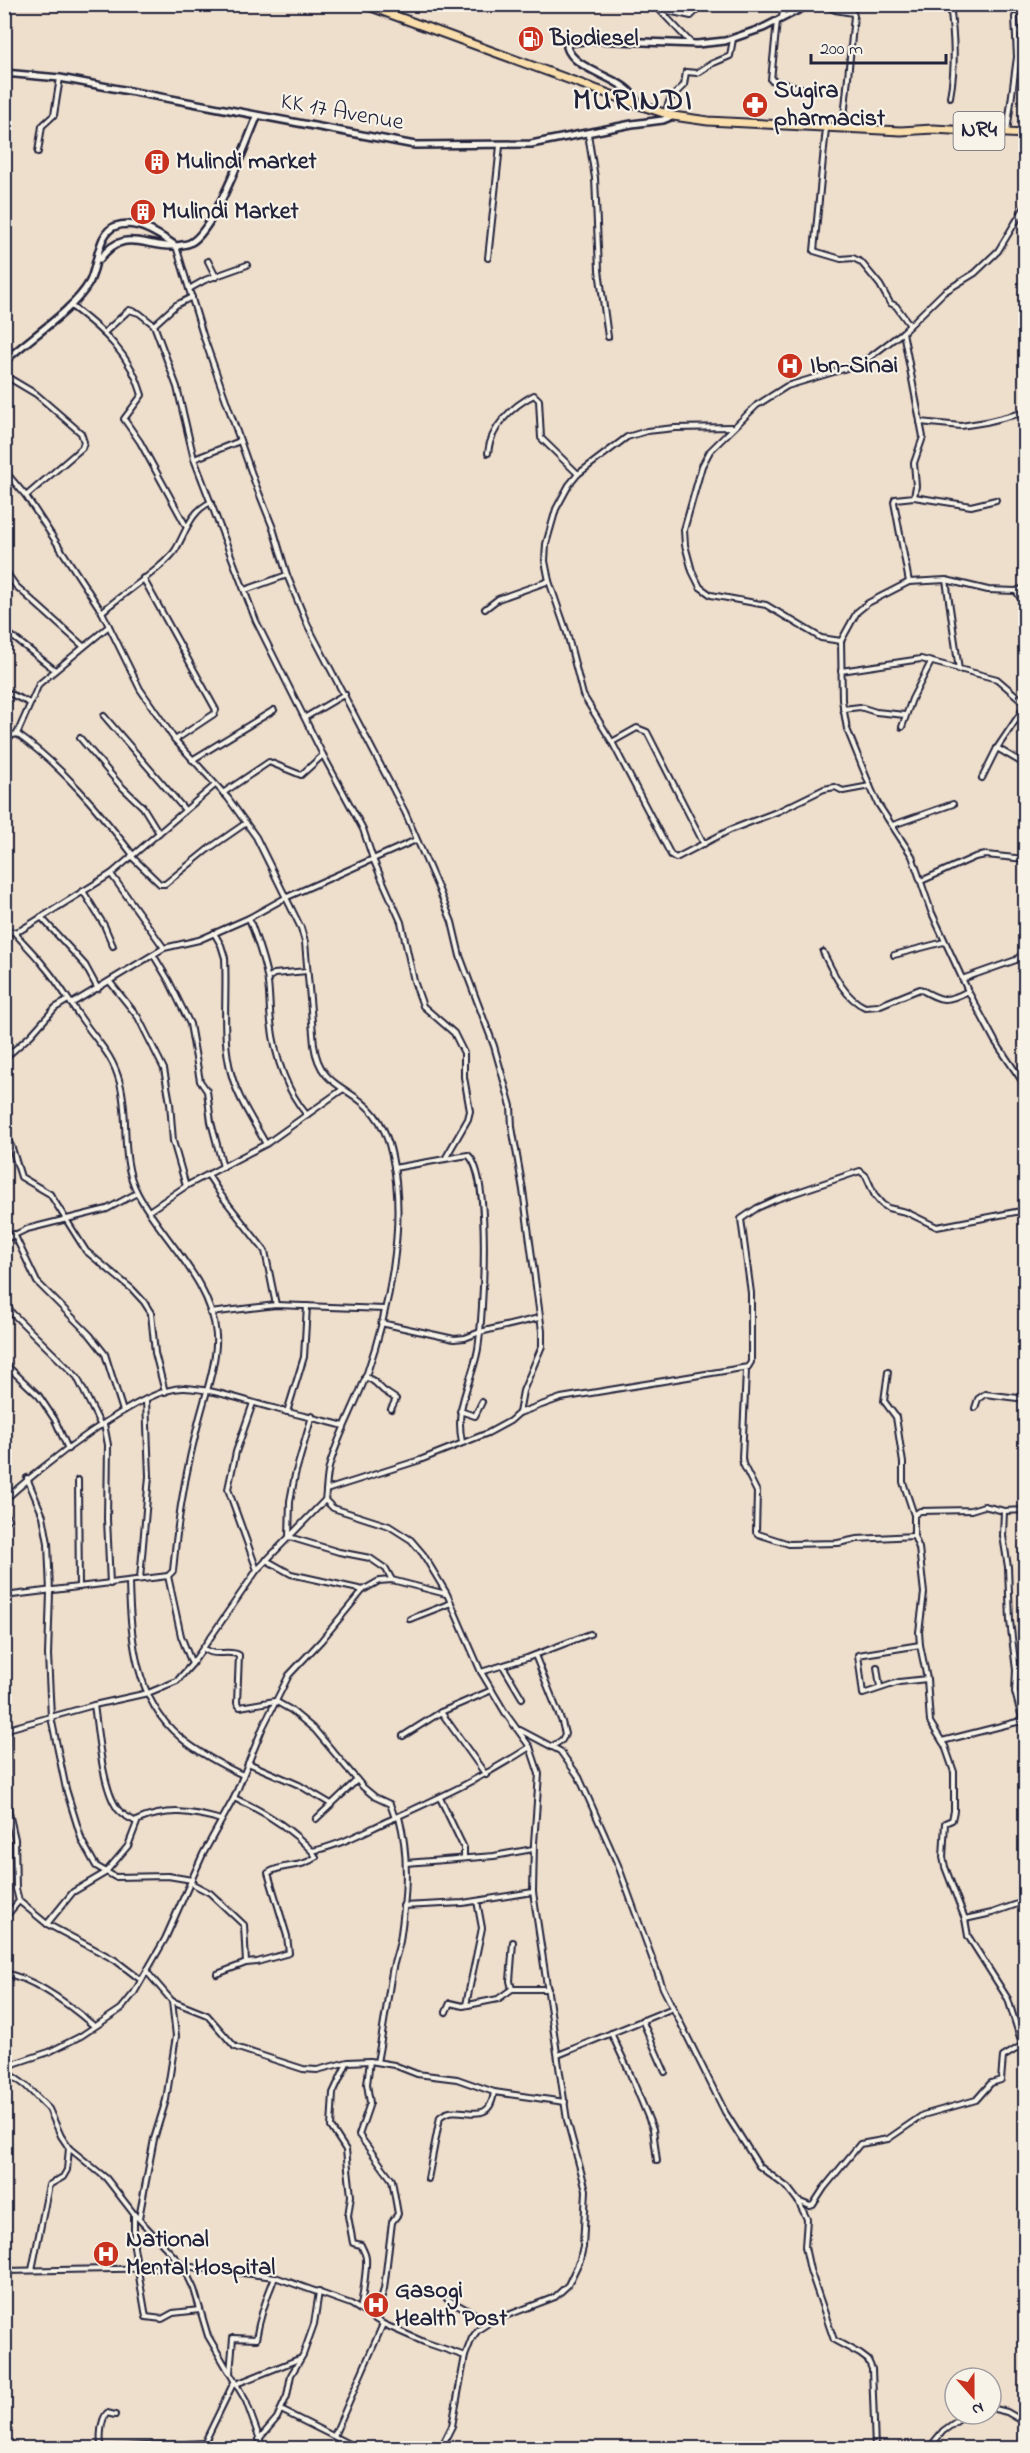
<svg xmlns="http://www.w3.org/2000/svg" width="1030" height="2453" font-family="'Indie Flower',sans-serif">
<style>
.lines{fill:none;stroke-linecap:round;stroke-linejoin:round}
.minor-casing{stroke:#22223b;stroke-width:8}
.tertiary-casing{stroke:#22223b;stroke-width:10}
.secondary-casing{stroke:#22223b;stroke-width:10}
.trunk-casing{stroke:#22223b;stroke-width:11}
.minor{stroke:#f7f3e8;stroke-width:4}
.tertiary{stroke:#f7f3e8;stroke-width:5}
.secondary{stroke:#f7f3e8;stroke-width:5}
.trunk{stroke:#f9deab;stroke-width:7}
.labels{text-anchor:middle;dominant-baseline:central;stroke-width:4.5;stroke-linejoin:round;paint-order:stroke}
.shield{fill:#f7f3e8;stroke:#62616f;stroke-width:1.5}
.shield-label{font-size:22px;font-weight:bold;fill:#22223b}
.poi-label{font-size:24px;font-weight:bold;fill:#22223b;stroke:#f7f3e8;text-anchor:start}
.street-label{font-size:24px;fill:#22223b;stroke:#f7f3e8}
.district-label{font-size:30px;font-weight:bold;letter-spacing:1.5px;fill:#22223b;stroke:#f7f3e8}
</style>
<rect width="100%" height="100%" fill="#eedecc"/>
<filter id="ink" filterUnits="userSpaceOnUse"><feTurbulence type="fractalNoise" baseFrequency=".0167" numOctaves="2"/><feDisplacementMap in="SourceGraphic" scale="12" xChannelSelector="R" yChannelSelector="G"/><feConvolveMatrix kernelMatrix="1 2 1 2 8 2 1 2 1" color-interpolation-filters="sRGB"/></filter>
<g filter="url(#ink)">
<g class="lines">
<!-- minor casing -->
<g class="minor-casing">
<g id="minor">
<path d="M654,4L691,43"/>
<path d="M823,4L835,10L853,13L854,16L843,128"/>
<path d="M668,11L691,16L695,12L697,4"/>
<path d="M782,17L785,4"/>
<path d="M777,21L771,80L805,89"/>
<path d="M1016,33L1026,28"/>
<path d="M950,97C956,65 954,37 950,4"/>
<path d="M665,113L670,99L684,85L686,72L697,73L711,64L730,56L733,39"/>
<path d="M826,128L814,251L841,259L853,258L861,262L880,285L890,303L896,306L909,324"/>
<path d="M1007,132L1017,57L1015,17"/>
<path d="M588,134L595,178L599,270L608,337"/>
<path d="M38,152L42,126L54,115L60,78"/>
<path d="M176,246L203,335L255,483L273,528L287,575L308,626L405,812L439,890L452,922L460,956L494,1046L511,1106L512,1127L523,1190L542,1331V1346L523,1391L519,1413"/>
<path d="M488,258L500,146"/>
<path d="M208,261L216,277"/>
<path d="M189,289L205,280L247,265"/>
<path d="M192,297L176,305L154,325L177,387L194,459L256,621L323,755L363,829L373,859L401,922L414,981L423,1006L454,1033L464,1053V1077L470,1111L468,1119L445,1159"/>
<path d="M71,306C103,330 131,355 142,395L124,419L140,442L186,526"/>
<path d="M105,332L129,310L139,313L154,325"/>
<path d="M903,332L923,437L914,463L916,486L914,497L895,499L894,502L909,582"/>
<path d="M4,375L36,394L81,433L84,442L82,448L26,496"/>
<path d="M920,422L961,426L986,422L1026,412"/>
<path d="M732,427L675,428L647,431L627,437L578,474L569,485L556,509L546,544L545,561L549,581L567,633L583,695L612,742L671,855L676,858L730,830L779,811L824,789L835,787L843,791L870,786"/>
<path d="M488,453C490,428 512,406 534,395L539,400L541,438L578,474"/>
<path d="M194,459L240,441"/>
<path d="M4,470L26,496L102,612L140,689L175,740L228,798L256,837L301,928L305,942L314,1045C320,1089 351,1085 374,1114C383,1125 389,1142 392,1156C407,1225 389,1310 366,1376C355,1406 339,1434 330,1464C326,1476 327,1488 325,1500L333,1508L389,1526L411,1540L423,1554L447,1594L481,1672L506,1714L530,1747L539,1774L534,1843L533,1892L567,2120L586,2190L583,2247L580,2260L568,2285L555,2297L490,2322L478,2330L472,2338L465,2356L452,2426L441,2448"/>
<path d="M914,497L971,506L996,500"/>
<path d="M4,569L16,586L83,646"/>
<path d="M143,578L216,710L214,714L175,740"/>
<path d="M946,580L959,670"/>
<path d="M1026,587L1016,591L988,590L946,580L909,582L868,603L857,612L841,641L842,700L847,729L870,786L878,804L912,856L931,911L968,991L995,1041L1026,1087"/>
<path d="M245,590L287,575"/>
<path d="M1016,591L1026,607"/>
<path d="M485,609L498,599L549,581"/>
<path d="M102,612C119,596 167,565 176,549C187,530 190,512 211,502"/>
<path d="M4,630L55,670"/>
<path d="M841,641L821,638L766,605L711,595L700,587L692,571L685,545L684,530L702,466L710,451L757,405L787,386L847,368L870,357L903,332L944,292L975,273L998,251L1026,205"/>
<path d="M841,671L921,659L997,679L1026,704"/>
<path d="M4,691L30,703"/>
<path d="M843,709L860,707L876,712L905,715"/>
<path d="M104,716L185,810"/>
<path d="M306,717L345,694"/>
<path d="M902,727L912,699L931,662"/>
<path d="M17,734C63,767 98,810 133,855"/>
<path d="M4,737L17,734L39,684L109,626"/>
<path d="M80,738L120,785L143,807L159,833"/>
<path d="M612,742L637,728L647,732L704,844"/>
<path d="M997,748L1026,765"/>
<path d="M192,760L274,710"/>
<path d="M982,778L997,748L1026,705"/>
<path d="M223,793L269,762L301,775L323,755"/>
<path d="M893,825L953,804"/>
<path d="M131,856L160,884H165L207,850L246,823"/>
<path d="M111,874L164,948"/>
<path d="M921,881L975,857L986,855L1026,859"/>
<path d="M83,891L104,925L113,946"/>
<path d="M41,917L85,965L98,989"/>
<path d="M249,918C256,937 263,956 267,976C270,991 269,1007 271,1022C275,1056 285,1089 307,1115"/>
<path d="M4,931L14,932L21,930L111,874L215,785"/>
<path d="M14,932C24,944 35,954 44,966C59,983 70,1003 83,1021C100,1045 112,1054 120,1083C130,1119 119,1159 138,1194C162,1239 212,1281 216,1335C218,1361 203,1402 197,1428C185,1475 177,1523 173,1571L168,1576L181,1636L192,1664"/>
<path d="M214,933L221,945L225,958C227,993 222,1030 229,1064C234,1093 252,1119 266,1144"/>
<path d="M823,952C833,972 844,998 865,1007L878,1006L920,989C941,1001 946,1003 968,991"/>
<path d="M894,955L944,942"/>
<path d="M154,956L169,981L190,1024L200,1081L207,1091L211,1122L223,1167"/>
<path d="M268,978L274,974L307,971"/>
<path d="M962,979L1016,960L1026,950"/>
<path d="M110,982L138,1017L164,1069L170,1103L173,1141L186,1186"/>
<path d="M71,1004L164,948L199,940L249,918L285,898L416,840"/>
<path d="M4,1059L31,1035L55,1008L68,1000"/>
<path d="M4,1133L12,1148L21,1177L50,1194L86,1251L132,1289L144,1302L151,1313L155,1353L165,1392"/>
<path d="M394,1168L468,1155C492,1174 483,1316 478,1349C472,1383 454,1405 462,1442"/>
<path d="M208,1175L221,1195L265,1251L276,1305"/>
<path d="M149,1211L186,1186L266,1144L343,1089"/>
<path d="M14,1234L37,1282L90,1335L105,1354L123,1411"/>
<path d="M4,1240L27,1229L107,1209L137,1193"/>
<path d="M4,1302L12,1313L77,1377L101,1426"/>
<path d="M210,1313L276,1305L384,1309"/>
<path d="M381,1323L454,1339L465,1338L480,1332L539,1318"/>
<path d="M4,1363L39,1396L55,1420L68,1449"/>
<path d="M746,1371L742,1458L743,1464L757,1492L756,1532L758,1534L789,1544L838,1543L857,1539L914,1536"/>
<path d="M888,1372L884,1401L896,1417L903,1463V1482L914,1515"/>
<path d="M365,1377C377,1380 378,1388 387,1393C390,1395 393,1397 396,1399L391,1409"/>
<path d="M253,1403L236,1452L228,1489L257,1570"/>
<path d="M975,1408L978,1399L985,1394L1026,1399"/>
<path d="M460,1411L475,1416L482,1402"/>
<path d="M287,1412L304,1357L307,1306"/>
<path d="M312,1416L295,1475L290,1501L289,1537L339,1552L370,1558L386,1569L392,1580"/>
<path d="M104,1424L108,1445L107,1519L110,1584"/>
<path d="M27,1478L43,1516L48,1543L50,1592L48,1655L51,1717L66,1789L82,1841L96,1866L115,1877L168,1876L192,1880"/>
<path d="M78,1480L79,1587"/>
<path d="M326,1490L420,1460L488,1433L510,1421L519,1413L561,1398L748,1367L751,1362V1293L741,1219L757,1208L777,1199L860,1171L866,1176L875,1196L882,1204L888,1208L906,1212L937,1227L1026,1210"/>
<path d="M4,1501C36,1470 141,1387 184,1388C214,1389 245,1401 273,1408C297,1415 320,1419 344,1426"/>
<path d="M4,1510L8,1519L4,1522"/>
<path d="M1004,1511L1003,1536L1008,1567L1010,1621L1016,1670L1015,1692L1023,1722"/>
<path d="M266,1560L291,1574L363,1590"/>
<path d="M140,1579L149,1476L146,1400"/>
<path d="M129,1581C130,1635 135,1700 180,1737C194,1750 225,1767 243,1775"/>
<path d="M4,1596L168,1576"/>
<path d="M410,1619L451,1603"/>
<path d="M920,1645L858,1655L863,1694L899,1682L927,1679"/>
<path d="M203,1648C214,1658 228,1649 239,1655L237,1703L240,1707L275,1701L291,1710L315,1730L363,1787L375,1797L390,1804L395,1818"/>
<path d="M535,1655L562,1722L565,1734L562,1740L551,1747"/>
<path d="M503,1666L522,1698"/>
<path d="M877,1667L880,1687"/>
<path d="M481,1672L527,1658L590,1634"/>
<path d="M4,1689L7,1711L6,1800L15,1839L16,1889L19,1901L47,1924L115,1960L141,1980"/>
<path d="M94,1705C98,1732 102,1787 117,1808C121,1815 130,1818 136,1822"/>
<path d="M441,1712L486,1775"/>
<path d="M4,1730L94,1705L148,1693L177,1681L192,1664L257,1570L325,1500"/>
<path d="M520,1730L560,1751L579,1777L618,1865L663,1988L725,2112L759,2166L788,2188L798,2201L807,2219L805,2247L810,2270L834,2340L860,2354L868,2360L872,2369L875,2448"/>
<path d="M403,1736L441,1712L492,1690"/>
<path d="M942,1741L1021,1721L1026,1726"/>
<path d="M248,1763L299,1785L331,1804"/>
<path d="M234,1798C264,1811 289,1827 312,1851C339,1846 365,1831 390,1820C441,1797 482,1778 530,1747"/>
<path d="M440,1798L464,1848V1857"/>
<path d="M316,1819L357,1780"/>
<path d="M406,1863L494,1856L533,1849"/>
<path d="M191,1883L210,1893L244,1925L246,1963"/>
<path d="M403,1906L463,1903L533,1892"/>
<path d="M4,1919L19,1901"/>
<path d="M965,1919L992,1913L1026,1901"/>
<path d="M47,1924L73,1892L105,1873L128,1846L138,1820C168,1808 191,1811 221,1820"/>
<path d="M4,1973C36,1979 71,2006 94,2026"/>
<path d="M217,1974L246,1963L257,1962L289,1953L287,1936L268,1873C282,1863 301,1869 316,1857L312,1851"/>
<path d="M512,1989L510,1981L513,1942"/>
<path d="M172,2001L207,2015L235,2047L303,2069L317,2070L348,2062L370,2061L394,2065L417,2074L457,2079L494,2092L565,2102"/>
<path d="M466,2005L482,1928L477,1901"/>
<path d="M446,2012L450,2003L463,2006L498,1999L512,1989H548"/>
<path d="M642,2020L665,2072"/>
<path d="M611,2033L628,2069L653,2129L657,2161"/>
<path d="M1022,2044L1008,1999L968,1936L965,1919L945,1867L943,1857L945,1823L952,1820L954,1811V1772L945,1746L930,1722L927,1679L920,1645L919,1632L924,1593L919,1548L914,1536V1515L920,1511L971,1510L984,1506L1004,1511L1026,1510"/>
<path d="M558,2055L673,2008"/>
<path d="M370,2061L367,2084L370,2103L359,2135L392,2180L398,2214L392,2222L384,2289L375,2318"/>
<path d="M377,2062C383,2032 387,2002 392,1972C394,1961 398,1951 400,1941C406,1900 410,1857 399,1817"/>
<path d="M347,2063L333,2093L331,2127L346,2150L351,2196L348,2216L353,2243L361,2245C363,2250 366,2254 366,2259C367,2266 362,2303 360,2309"/>
<path d="M4,2070L25,2085L49,2109L61,2136L69,2148L106,2178L134,2214L183,2266L194,2289L208,2336L246,2401L263,2448"/>
<path d="M5,2070L16,2063L49,2052L81,2036L121,2009L134,1993L165,1939L203,1854L234,1798L263,1727L289,1675L321,1641L363,1590L379,1581L392,1580L446,1594"/>
<path d="M428,2179L440,2117C459,2100 489,2131 494,2092"/>
<path d="M798,2201L810,2206L813,2205L824,2188L860,2144L888,2139L923,2115L976,2100L991,2083L1001,2080L1003,2057L1026,2043"/>
<path d="M134,2215V2247L146,2317L162,2319L173,2313L200,2310"/>
<path d="M139,2218L154,2139L166,2100L176,2036L172,2001L147,1972"/>
<path d="M32,2270L49,2185L63,2177L67,2170L69,2148"/>
<path d="M4,2271L169,2268L183,2266L275,2277L351,2304L383,2324L424,2342L465,2356"/>
<path d="M447,2299L490,2322"/>
<path d="M230,2373L233,2338L256,2339C260,2316 266,2298 275,2277"/>
<path d="M236,2384L299,2359"/>
<path d="M991,2408L1007,2412L1026,2423"/>
<path d="M281,2410L357,2448"/>
<path d="M334,2436L383,2324"/>
<path d="M259,2439L277,2418L287,2396L291,2375L303,2355L314,2324L319,2292"/>
<path d="M102,2448C99,2439 101,2419 107,2413L115,2415"/>
<path d="M106,2448L205,2443"/>
<path d="M202,2448L234,2382"/>
<path d="M929,2448L943,2431L967,2414"/>
</g>
</g>
<!-- tertiary casing -->
<g class="tertiary-casing">
<g id="tertiary">
<path d="M4,73L60,78L415,145L531,144L632,124L663,120L673,116"/>
<path d="M100,259C124,226 145,248 175,246"/>
<path d="M4,362C29,338 73,311 89,283C98,267 97,232 116,226C137,219 160,235 176,246C180,245 186,245 190,243C214,232 246,143 257,117"/>
</g>
</g>
<!-- secondary casing -->
<g class="secondary-casing">
<path id="secondary" d="M639,105C636,101 634,96 631,93C616,76 573,69 567,47L569,43L591,40L697,44L725,41L763,28L810,4"/>
</g>
<!-- trunk casing -->
<g class="trunk-casing">
<path id="trunk" d="M363,4L639,105L673,116L708,121L901,131L933,129L1026,134"/>
</g>
<!-- minor -->
<use href="#minor" class="minor"/>
<!-- tertiary -->
<use href="#tertiary" class="tertiary"/>
<!-- secondary -->
<use href="#secondary" class="secondary"/>
<!-- trunk -->
<use href="#trunk" class="trunk"/>
</g>
</g>
<!-- icons -->
<defs>
<g id="fuel-disc" transform="scale(1.35)"><circle r="9.5" fill="#c8321e" stroke="#f7f3e8"/><path d="M-5.5-6h7V0h2V4h1.3V-2.5L3-4.5l.8-.8L6-3V5H2.5V1h-1V6h-7ZM-4.2-4.7v3.2H.2V-4.7Z" fill="#fff"/></g>
<g id="pharmacy-disc" transform="scale(1.35)"><circle r="9.5" fill="#c8321e" stroke="#f7f3e8"/><path d="M-2-6h4v4h4v4h-4v4h-4v-4h-4v-4h4Z" fill="#fff"/></g>
<g id="building-disc" transform="scale(1.35)"><circle r="9.5" fill="#c8321e" stroke="#f7f3e8"/><path d="M-4-6H4V6H1V3H-1V6H-4ZM-2.5-4.3h1.7v1.8h-1.7ZM.8-4.3h1.7v1.8H.8ZM-2.5-1h1.7V.8h-1.7ZM.8-1h1.7V.8H.8Z" fill="#fff"/></g>
<g id="hospital-disc" transform="scale(1.35)"><circle r="9.5" fill="#c8321e" stroke="#f7f3e8"/><path d="M-5-5h3v3.5h4V-5h3V5h-3V1.5h-4V5h-3Z" fill="#fff"/></g>
</defs>
<g fill-rule="evenodd">
<use href="#fuel-disc" x="531" y="39"/>
<use href="#pharmacy-disc" x="755" y="105"/>
<use href="#building-disc" x="157" y="162"/>
<use href="#building-disc" x="143" y="212"/>
<use href="#hospital-disc" x="790" y="366"/>
<use href="#hospital-disc" x="106" y="2254"/>
<use href="#hospital-disc" x="376" y="2305"/>
</g>
<g class="labels">
<!-- shield labels -->
<rect class="shield" x="953.5" y="112" width="51" height="38" rx="4.5"/>
<g class="shield-label">
<text x="979" y="131">NR4</text>
</g>
<!-- poi labels -->
<g class="poi-label">
<text x="550" y="39">Biodiesel</text>
<text x="774" y="91">Sugira<tspan x="774" dy="28">pharmacist</tspan></text>
<text x="176" y="162">Mulindi market</text>
<text x="162" y="212">Mulindi Market</text>
<text x="810" y="366">Ibn-Sinai</text>
<text x="126" y="2240">National<tspan x="126" dy="28">Mental Hospital</tspan></text>
<text x="395" y="2291">Gasogi<tspan x="395" dy="28">Health Post</tspan></text>
</g>
<!-- street labels -->
<g class="street-label">
<text transform="translate(342 113) rotate(10)">KK 17 Avenue</text>
</g>
<!-- district labels -->
<g class="district-label">
<text x="633" y="102">MURINDI</text>
</g>
</g>
<!-- margin -->
<rect width="1030" height="2453" fill="none" stroke="#f7f3e8" stroke-width="24"/>
<rect x="12" y="12" width="1006" height="2429" fill="none" stroke="#22223b" stroke-width="2" filter="url(#ink)"/>
<!-- north arrow -->
<g transform="translate(973 2396) rotate(159)"><circle r="28" fill="#f7f3e8" stroke="#a29fa3" stroke-width="1.5"/>
<path d="M0-4.5L10 22L0 15L-10 22Z" fill="#c8321e"/>
<text y="-9" font-size="16" font-weight="bold" text-anchor="middle" fill="#22223b">N</text>
</g>
<!-- scale -->
<path d="M811 54v9h135v-9" fill="none" stroke="#22223b" stroke-width="3"/>
<text x="820" y="54" font-size="18" fill="#22223b" stroke="#f7f3e8" stroke-width="4.5" paint-order="stroke">200 m</text>
</svg>
